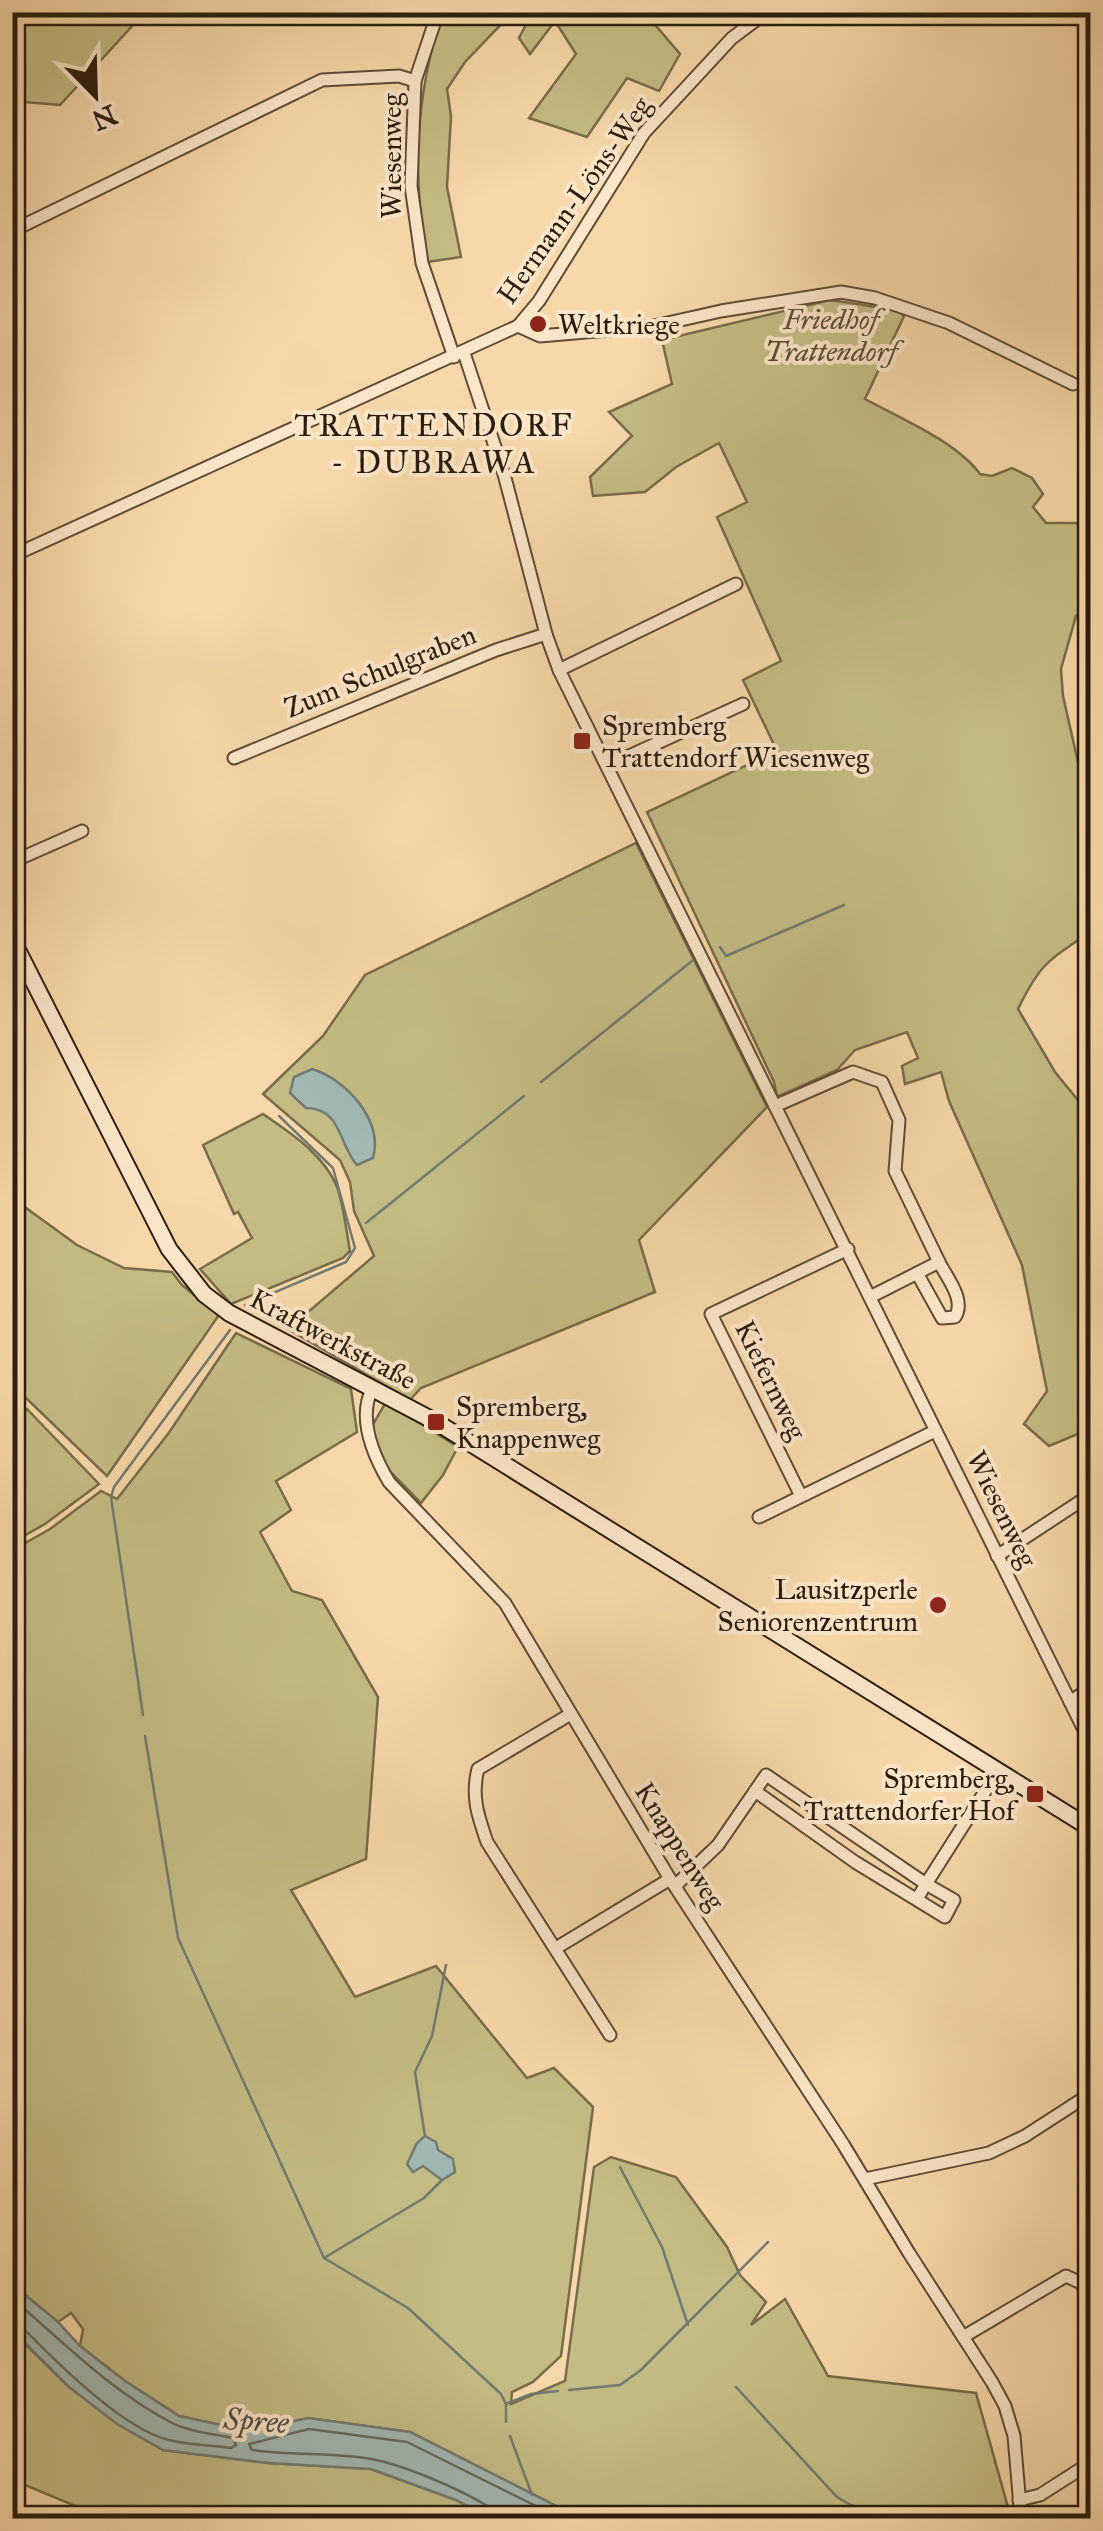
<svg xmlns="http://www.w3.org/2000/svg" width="1103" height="2531" font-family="'IM FELL Great Primer',serif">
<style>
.green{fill:#c4bc84;stroke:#786c4a;stroke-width:2.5}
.water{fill:#a1b8b3;stroke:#727a71;stroke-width:2.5}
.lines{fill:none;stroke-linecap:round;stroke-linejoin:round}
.shore{stroke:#666a61;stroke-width:2.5}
.stream{stroke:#727a71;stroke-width:2.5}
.minor-casing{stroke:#5e4c36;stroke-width:15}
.secondary-casing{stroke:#2b1d0f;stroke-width:19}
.minor{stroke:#fae6c8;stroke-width:11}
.secondary{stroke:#fae6c8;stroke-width:15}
.poi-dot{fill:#8f2418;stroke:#fae6c8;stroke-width:4}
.labels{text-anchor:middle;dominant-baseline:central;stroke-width:8;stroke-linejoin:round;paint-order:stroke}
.street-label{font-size:28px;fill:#2b1d0f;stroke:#fae6c8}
.park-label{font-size:28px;font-style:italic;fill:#594d32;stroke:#fae6c8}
.poi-label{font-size:28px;fill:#2b1d0f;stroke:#fae6c8;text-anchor:start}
.water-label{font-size:30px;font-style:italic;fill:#4e4c40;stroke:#fae6c8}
.quarter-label{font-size:32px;letter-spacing:2.5px;fill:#2b1d0f;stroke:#fae6c8}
</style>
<rect width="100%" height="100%" fill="#f8d8aa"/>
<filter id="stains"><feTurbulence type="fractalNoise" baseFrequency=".002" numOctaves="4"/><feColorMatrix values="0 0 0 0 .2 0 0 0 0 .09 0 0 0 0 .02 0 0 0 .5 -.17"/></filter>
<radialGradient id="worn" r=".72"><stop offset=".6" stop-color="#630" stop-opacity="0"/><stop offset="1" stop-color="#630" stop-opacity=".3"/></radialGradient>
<!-- green -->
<g class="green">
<path d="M12,13L13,12L144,13L60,105L13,101Z"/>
<path d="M442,13H512L465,62L447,89L451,116L447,187L461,257L427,262C412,173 415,99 442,13Z"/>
<path d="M532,13H645L680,54L659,91L627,78L587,137L529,118L576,54L555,21L530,54L519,38Z"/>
<path d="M830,300L897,310L904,316L865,399C900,418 957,442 980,474L992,476L1012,468L1032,478L1043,494L1033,507L1046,523H1076L1090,532V605L1076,616L1061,669L1063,696L1078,762L1090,791V932C1048,961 1041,962 1018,1009L1055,1072L1090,1115V1429L1049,1446L1024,1424L1047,1391L1022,1265L949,1101L941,1072L905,1084L902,1066L918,1058L907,1032L855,1050L837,1070L777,1097L774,1082L647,812L777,751L743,680L781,661L717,517L747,502L719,443L676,467L645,492L593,496L590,477L632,436L609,412L672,384L662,340Z"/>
<path d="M636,843L767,1107L639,1240L655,1292L421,1388L410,1400L288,1329L374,1256L354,1211L350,1182L340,1160L263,1094L323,1036L365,975Z"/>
<path d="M263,1114C290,1133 324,1154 337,1187C344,1206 346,1230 350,1251L343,1258L231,1304L200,1269L252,1238L238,1212L234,1214L203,1145Z"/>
<path d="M22,1205L77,1245L124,1268L172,1272L182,1285L219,1315L107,1476L26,1398L13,1411V1209Z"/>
<path d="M236,1333L351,1389L357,1432L276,1481L291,1510L260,1532L292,1591L322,1600L378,1697L366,1859L291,1890L355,1997L436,1966L527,2078L554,2068L593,2107L561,2356L533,2382L512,2392L511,2404L565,2381L594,2167L611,2157L676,2177L727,2247L740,2275L766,2302L751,2325L785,2299L828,2376L976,2393L1011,2518H580L410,2432L308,2418L249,2431L179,2416L125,2381L80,2346L83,2329L71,2313L58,2322L13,2285V1550L50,1529L101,1491L117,1499L168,1434Z"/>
<path d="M386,1402L458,1447L443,1475L421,1503L382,1463L372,1426Z"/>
<path d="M27,1409L99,1484L45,1524L13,1542V1420Z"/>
<path d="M12,2331L69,2387L163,2450L269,2463L371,2469L456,2500L490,2518H104L13,2480Z"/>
</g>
<!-- water -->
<g class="water">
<path d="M312,1069C346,1079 384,1121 373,1158L357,1165C339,1146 342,1108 306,1108L290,1093L294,1077Z"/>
<path d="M425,2136L436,2142L438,2150L453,2159L455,2172L442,2180L423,2166L413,2172L407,2164L417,2143Z"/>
<path d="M13,2285L58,2322L80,2346L125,2381L179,2416L249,2431L308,2418L410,2432L580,2518H490L456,2500L371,2469L269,2463L163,2450L117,2424L69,2387L13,2331Z"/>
</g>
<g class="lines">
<!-- shore -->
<g class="shore">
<path d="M12,2298C63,2342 112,2392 172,2423C190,2432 214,2434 233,2438L236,2445L231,2448C211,2445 189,2445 169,2440C125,2430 55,2361 23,2328L12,2325"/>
<path d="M492,2518L489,2507C460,2489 404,2465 371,2459C332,2452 291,2456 252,2450L249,2444L309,2429L407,2442L560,2518"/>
</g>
<!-- stream -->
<g class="stream">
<path d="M720,947L726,956L844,905"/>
<path d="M541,1082L692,961"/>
<path d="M366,1223L524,1096"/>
<path d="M245,1305L346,1262L355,1248L333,1168L279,1116"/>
<path d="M143,1715L111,1497L114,1487L230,1330"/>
<path d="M145,1736L178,1938L324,2258L408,2308L501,2394L506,2404V2422"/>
<path d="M425,2136L415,2072L432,2036L446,1965"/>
<path d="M620,2167L662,2247L688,2325"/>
<path d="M324,2258L424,2198L442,2180"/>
<path d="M736,2387L836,2496C870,2522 927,2517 966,2508L971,2518"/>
<path d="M569,2390L620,2385L641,2370L768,2242"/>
<path d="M506,2404L531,2394L558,2391"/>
<path d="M510,2436L532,2495"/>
</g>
<!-- minor casing -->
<g class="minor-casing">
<g id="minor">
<path d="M438,12L415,81L411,186L422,263L454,357"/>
<path d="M12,231L322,80L399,76L415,81"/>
<path d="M518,326L540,336L654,326L721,311L841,292L875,298L949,323L1073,384"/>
<path d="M464,353L504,474L546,634L559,670L1090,1742"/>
<path d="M12,556L518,326L539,301L644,133L732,38L767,12"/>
<path d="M559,670L736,584"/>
<path d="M234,758L496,650L546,634"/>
<path d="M607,766L743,704"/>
<path d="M12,862L82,831"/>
<path d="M775,1106L853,1072L882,1082L899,1120L895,1171L939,1262L870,1297"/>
<path d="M917,1273L942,1318L955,1317C966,1300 947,1278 939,1262"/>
<path d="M373,1387C357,1417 373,1455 389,1482L505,1603L670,1879L843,2144L909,2253L992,2382L1005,2406L1014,2436L1021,2518"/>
<path d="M801,1496L711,1314L848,1249"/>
<path d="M759,1517L935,1431"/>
<path d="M997,1556L1090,1495"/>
<path d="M1070,1702L1090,1688"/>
<path d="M569,1715L478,1769C471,1796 478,1816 487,1842L610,2035"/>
<path d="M755,1791L855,1862L945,1917L954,1900L926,1884L917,1899"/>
<path d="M675,1886L718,1845L766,1775L926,1884L998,1771"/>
<path d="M556,1948L670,1879"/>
<path d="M865,2179L989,2153L1025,2136L1090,2094"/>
<path d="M963,2337L1066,2276L1081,2283L1090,2301"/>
<path d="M1019,2500L1040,2495L1090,2463"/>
</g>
</g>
<!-- secondary casing -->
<g class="secondary-casing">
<path id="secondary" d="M12,939L169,1249L204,1294L229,1313L436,1422L1090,1828"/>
</g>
<!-- minor -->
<use href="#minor" class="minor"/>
<!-- secondary -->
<use href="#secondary" class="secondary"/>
</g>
<!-- markers -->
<g class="poi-dot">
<circle cx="538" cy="324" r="10"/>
<rect x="572" y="731" width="20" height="20" rx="5"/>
<rect x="426" y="1412" width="20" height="20" rx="5"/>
<circle cx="938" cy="1605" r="10"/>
<rect x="1025" y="1784" width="20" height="20" rx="5"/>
</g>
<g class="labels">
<!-- street labels -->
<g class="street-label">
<text transform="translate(391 156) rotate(-90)">Wiesenweg</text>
<text transform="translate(574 200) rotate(-55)">Hermann-Löns-Weg</text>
<text transform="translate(380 671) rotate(-22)">Zum Schulgraben</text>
<text transform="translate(333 1339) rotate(28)">Kraftwerkstraße</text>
<text transform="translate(771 1380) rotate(64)">Kiefernweg</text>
<text transform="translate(1002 1509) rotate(64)">Wiesenweg</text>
<text transform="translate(680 1846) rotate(58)">Knappenweg</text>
</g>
<!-- park labels -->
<g class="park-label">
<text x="831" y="319">Friedhof<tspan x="831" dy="32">Trattendorf</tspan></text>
</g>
<!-- poi labels -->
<g class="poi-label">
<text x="558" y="324">Weltkriege</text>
<text x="602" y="725">Spremberg<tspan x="602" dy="32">Trattendorf Wiesenweg</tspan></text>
<text x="456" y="1406">Spremberg,<tspan x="456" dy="32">Knappenweg</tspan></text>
<text x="918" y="1589" text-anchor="end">Lausitzperle<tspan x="918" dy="32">Seniorenzentrum</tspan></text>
<text x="1015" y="1778" text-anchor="end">Spremberg,<tspan x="1015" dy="32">Trattendorfer Hof</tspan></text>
</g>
<!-- water labels -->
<g class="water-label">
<text transform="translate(256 2421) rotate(4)">Spree</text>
</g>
<!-- quarter labels -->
<g class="quarter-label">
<text x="434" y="425">TRATTENDORF<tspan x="434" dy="37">- DUBRAWA</tspan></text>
</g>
</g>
<!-- margin -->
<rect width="1103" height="2531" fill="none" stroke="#f8d8aa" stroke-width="50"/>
<rect x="15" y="15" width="1073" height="2501" fill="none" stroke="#2b1d0f" stroke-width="5"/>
<rect x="25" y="25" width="1053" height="2481" fill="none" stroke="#2b1d0f" stroke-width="2.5"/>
<!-- north arrow -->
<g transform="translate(95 95) rotate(157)" stroke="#fae6c8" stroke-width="8" paint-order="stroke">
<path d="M0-8L18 38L0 25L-18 38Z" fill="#2b1d0f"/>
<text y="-15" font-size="28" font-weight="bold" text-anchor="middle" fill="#2b1d0f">N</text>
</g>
<rect width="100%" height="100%" filter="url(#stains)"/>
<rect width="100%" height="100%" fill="url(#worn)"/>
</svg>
